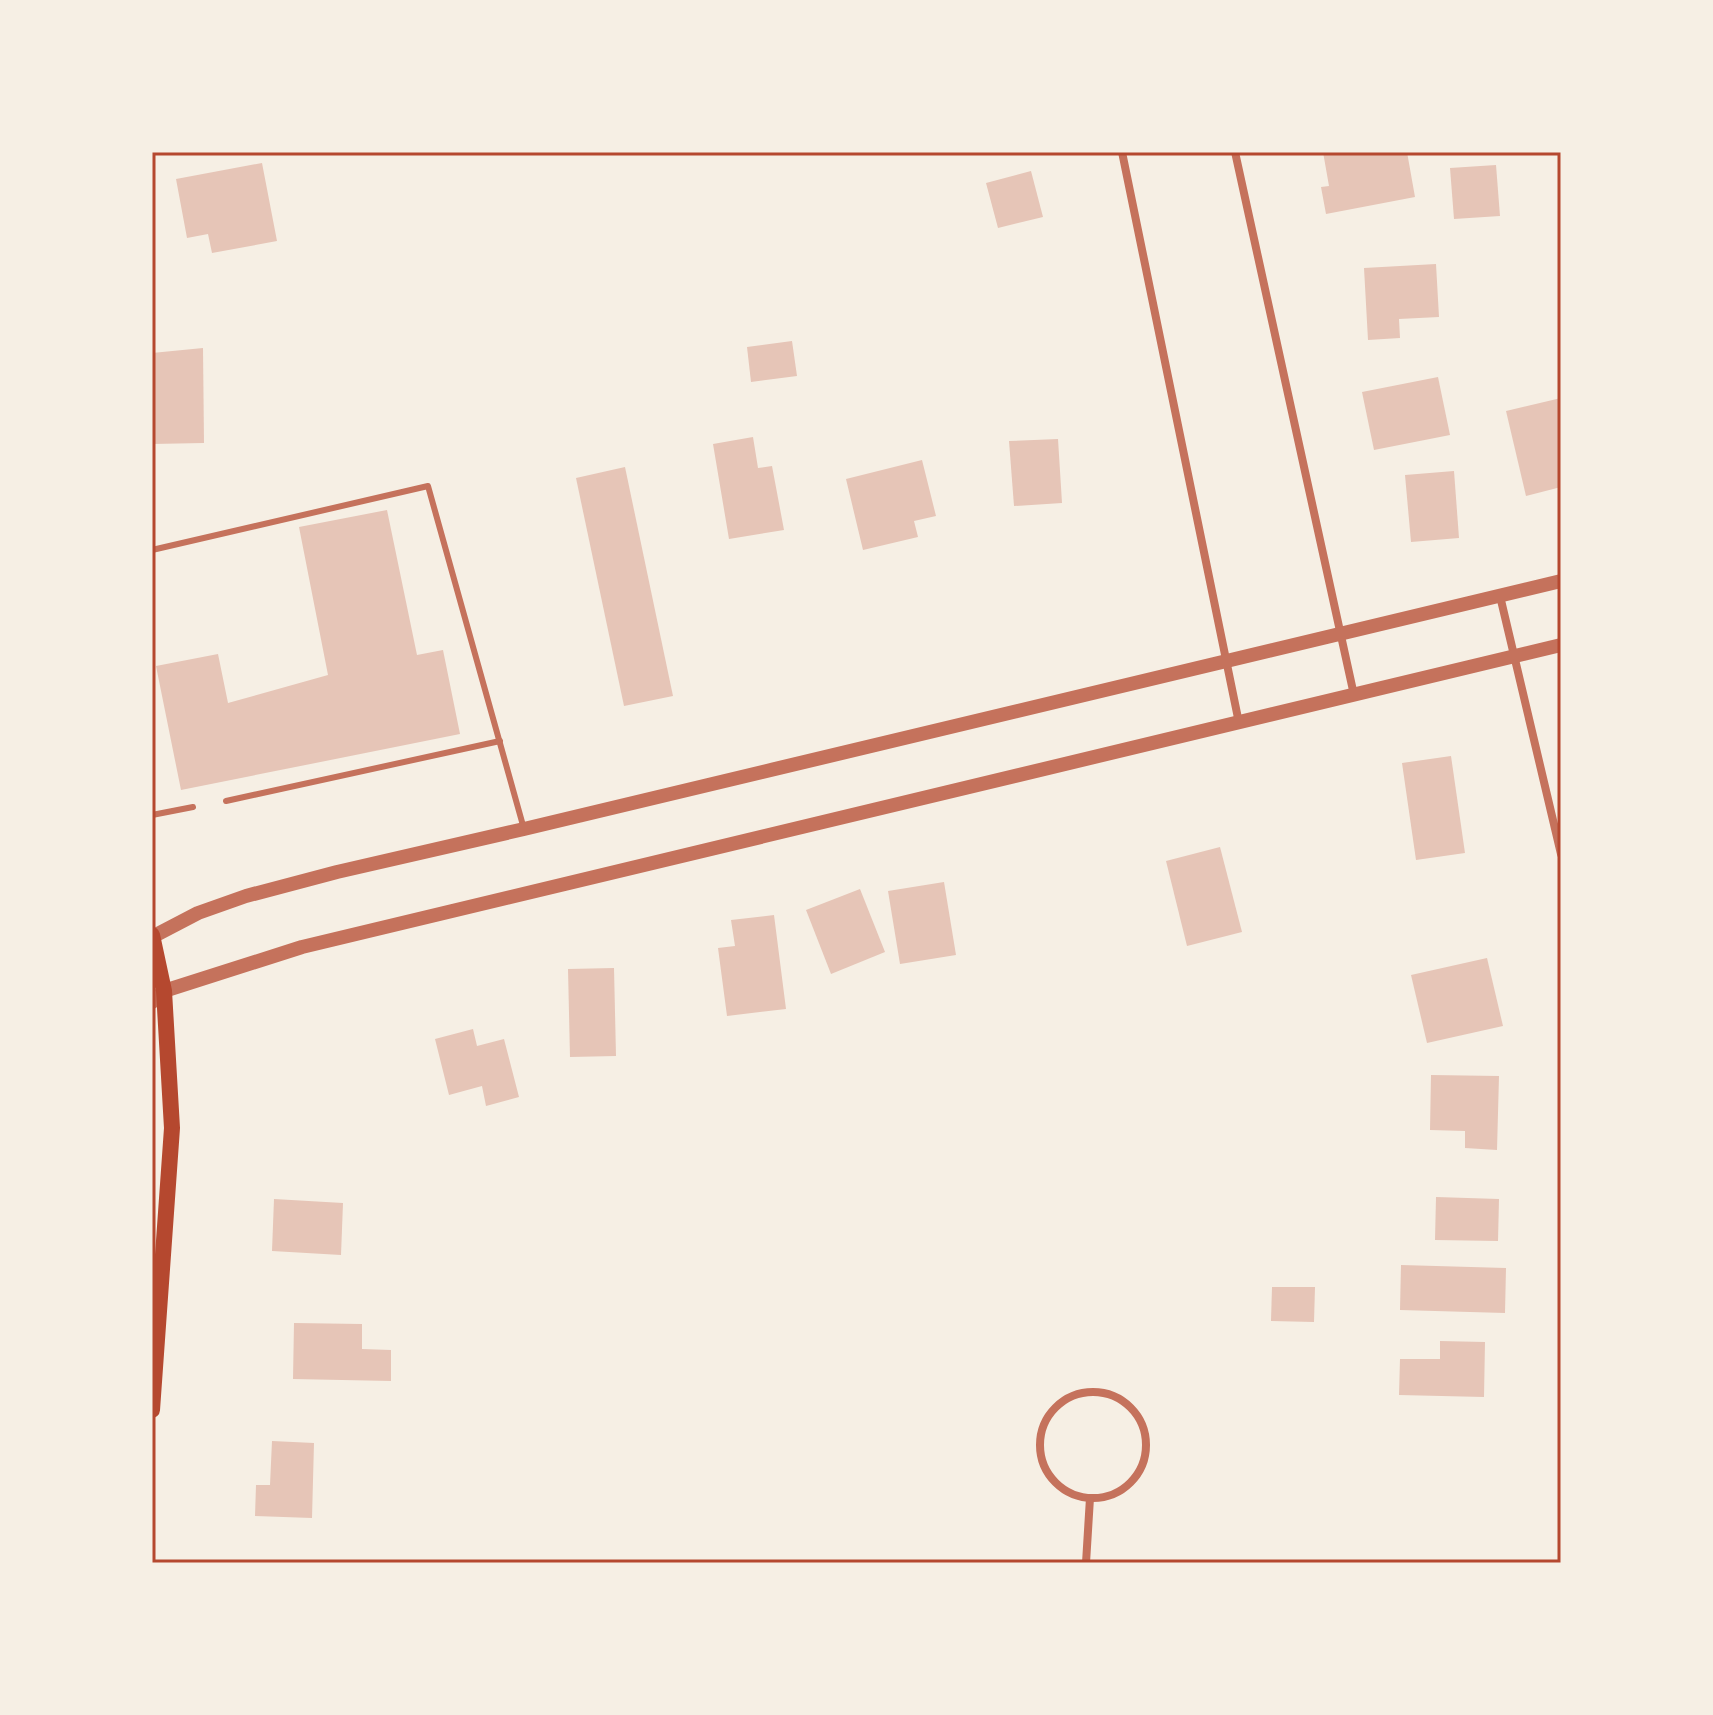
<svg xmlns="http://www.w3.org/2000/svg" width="1713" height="1715" font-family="'DejaVu Sans',sans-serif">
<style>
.building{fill:#e6c5b7}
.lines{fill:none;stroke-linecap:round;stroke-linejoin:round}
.service{stroke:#c5725c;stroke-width:6}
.minor{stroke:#c5725c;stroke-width:8}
.tertiary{stroke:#c5725c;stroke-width:14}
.secondary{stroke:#b5482f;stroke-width:16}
.neatline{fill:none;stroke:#b5482f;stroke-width:3}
</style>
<rect width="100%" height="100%" fill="#f6efe4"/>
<!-- building -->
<g class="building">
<path d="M1323,152H1353L1354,154L1366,152H1407L1415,197L1326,214L1321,187L1329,186Z"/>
<path d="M262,163L277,241L212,253L208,234L187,238L176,179Z"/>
<path d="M1496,165L1500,216L1454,219L1450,168Z"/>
<path d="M1031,171L1043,217L998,228L986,183Z"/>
<path d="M1436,264L1439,317L1399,319L1400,338L1368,340L1364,268Z"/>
<path d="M792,341L797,376L751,382L747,347Z"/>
<path d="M203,348L204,443L152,444V353Z"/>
<path d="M1438,377L1450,435L1374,450L1362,392Z"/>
<path d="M1561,398V487L1526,496L1506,411Z"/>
<path d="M753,437L758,468L772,466L784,530L729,539L713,444Z"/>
<path d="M1058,439L1062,503L1014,506L1009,441Z"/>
<path d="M922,460L936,516L914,521L918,537L863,550L846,479Z"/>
<path d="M625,467L673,696L624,706L576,478Z"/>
<path d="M1454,471L1459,538L1411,542L1405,475Z"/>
<path d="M387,510L417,655L443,650L460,734L181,790L156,666L218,654L228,703L328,675L299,527Z"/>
<path d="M1451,756L1465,853L1416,860L1402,763Z"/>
<path d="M1220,847L1242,932L1187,946L1166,861Z"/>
<path d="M944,882L956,955L900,964L888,891Z"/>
<path d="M860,889L885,952L831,974L806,910Z"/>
<path d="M774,915L786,1009L727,1016L718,948L735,946L731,920Z"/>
<path d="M1487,958L1503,1026L1427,1043L1411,975Z"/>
<path d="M614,968L616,1056L570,1057L568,969Z"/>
<path d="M473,1029L477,1046L504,1039L519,1097L486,1106L482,1086L449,1095L435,1039Z"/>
<path d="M1431,1075L1499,1076L1497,1150L1465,1148V1131L1430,1130Z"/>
<path d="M1436,1197L1499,1199L1498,1241L1435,1240Z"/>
<path d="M274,1199L343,1203L341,1255L272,1251Z"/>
<path d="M1401,1265L1506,1268L1505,1313L1400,1310Z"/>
<path d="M1272,1287H1315L1314,1322L1271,1321Z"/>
<path d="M294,1323L362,1324V1349L391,1350V1381L293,1379Z"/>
<path d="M1440,1341L1485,1342L1484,1397L1399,1395L1400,1359H1440Z"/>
<path d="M272,1441L314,1443L312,1518L255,1516L256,1485H270Z"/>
</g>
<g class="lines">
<!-- service -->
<g class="service">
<path d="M152,550L428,486L524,829"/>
<path d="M226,801L500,741"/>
<path d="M152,815L193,807"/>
</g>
<!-- minor -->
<g class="minor">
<path d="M1122,152L1239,723"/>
<path d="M1235,152L1354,695"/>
<path d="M1500,596L1561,854"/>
<circle cx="1093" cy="1445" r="53"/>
<path d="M1086,1563L1090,1498"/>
</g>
<!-- tertiary -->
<g class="tertiary">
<path d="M152,937L198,913L246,896L337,872L524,829L1561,581"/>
<path d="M152,1002L164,991L302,947L1561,645"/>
</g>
<!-- secondary -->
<path class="secondary" d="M152,935L164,991L172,1128L152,1410"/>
</g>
<!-- border -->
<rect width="1713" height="1715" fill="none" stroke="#f6efe4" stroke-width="308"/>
<rect x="154" y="154" width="1405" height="1407" class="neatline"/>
</svg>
